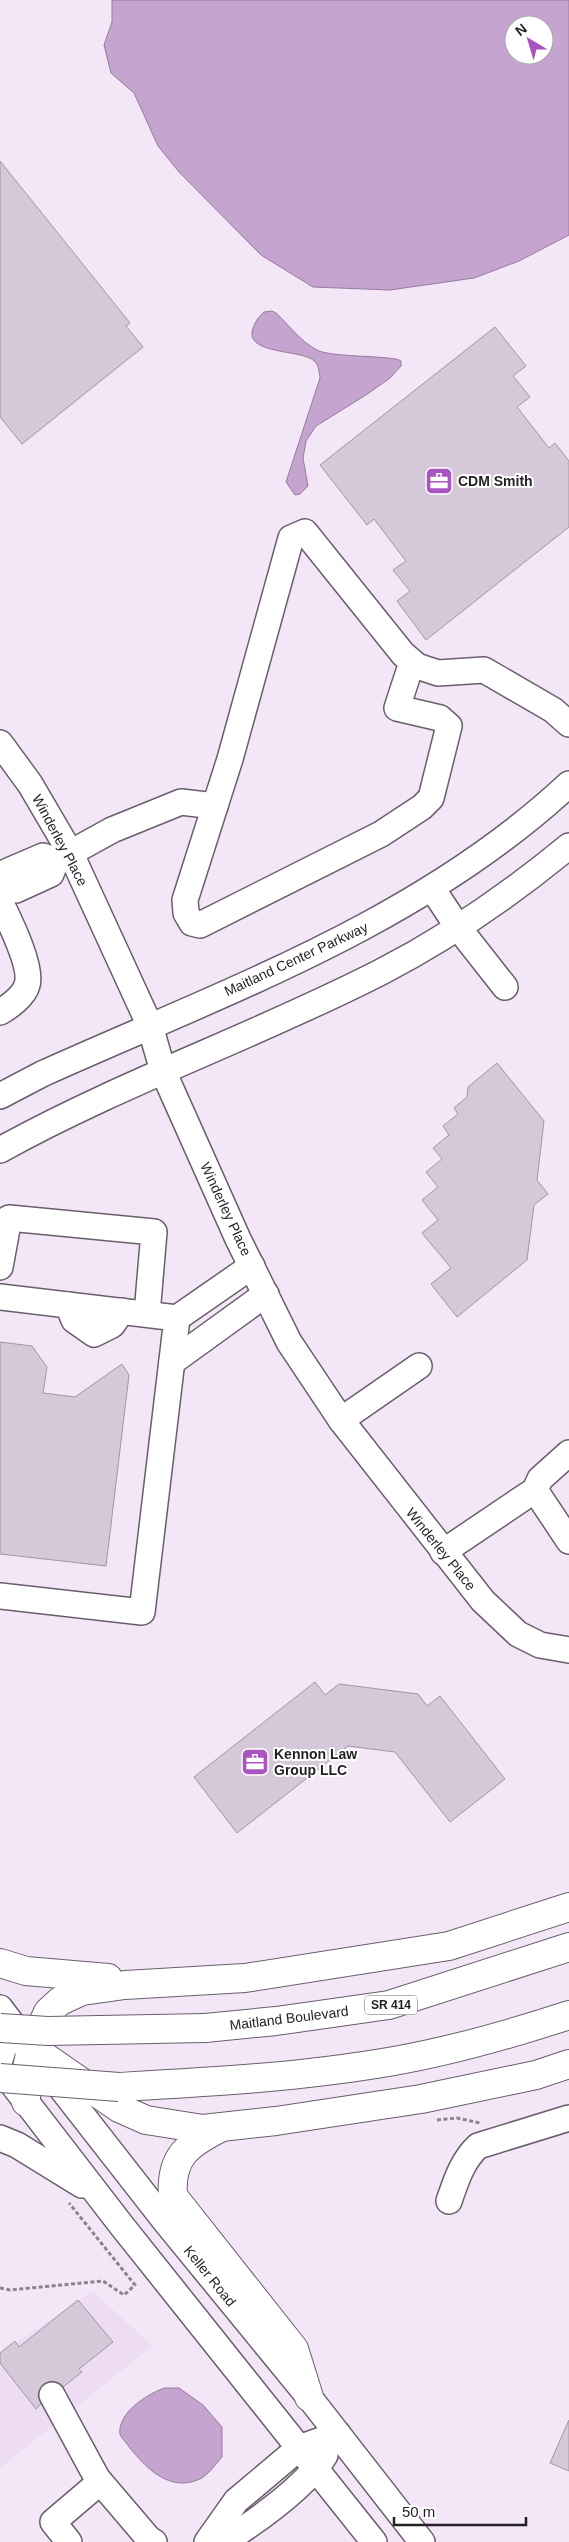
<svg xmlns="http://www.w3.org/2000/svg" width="569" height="2542" font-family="Helvetica,sans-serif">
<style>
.built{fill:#eedcf4}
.water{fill:#c6a4d0;stroke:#957c9d;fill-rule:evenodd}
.building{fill:#d5c8d9;stroke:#a195a5}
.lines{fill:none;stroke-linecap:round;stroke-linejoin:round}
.minor-casing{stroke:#6a5e6d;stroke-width:28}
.highway-casing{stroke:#6a5e6d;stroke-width:30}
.path{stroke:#8b838e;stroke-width:3;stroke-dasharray:4 2.5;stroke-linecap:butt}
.minor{stroke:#fff;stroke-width:25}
.highway{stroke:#fff;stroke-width:28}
.highway-bridge-casing{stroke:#6a5e6d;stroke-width:30;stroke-linecap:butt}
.highway-bridge{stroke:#fff;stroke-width:28}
.labels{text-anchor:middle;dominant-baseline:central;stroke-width:4;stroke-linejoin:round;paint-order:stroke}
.shield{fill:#fff;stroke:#656266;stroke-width:1}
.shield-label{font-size:12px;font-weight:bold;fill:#231f25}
.poi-label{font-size:14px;font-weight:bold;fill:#231f25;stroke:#fff;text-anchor:start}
.street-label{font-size:14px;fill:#231f25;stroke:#fff}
</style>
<rect width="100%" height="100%" fill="#f3e6f7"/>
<!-- built -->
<path class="built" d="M93,2291L152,2346L0,2468V2353Z"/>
<!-- water -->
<g class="water">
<path d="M112,0H569V235L519,261L474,278L390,290L313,287L261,255L179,172L158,146L134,93L111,73L104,45L112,22ZM514,25H544V55H514Z"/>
<path d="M272,311L276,313C289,325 301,342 317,350C332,358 394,355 401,361V366L390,378L366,395L316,426L306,441L303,458L308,486L300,494L295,495L286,482L320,378C319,371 319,364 313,360C301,350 249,354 252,332C254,324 257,318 264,312Z"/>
<path d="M164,2388H179L203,2405L222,2427V2457C216,2464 208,2475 200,2479C165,2495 139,2460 120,2435C117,2413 146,2395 164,2388Z"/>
</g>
<!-- building -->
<g class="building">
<path d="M0,161L130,323L126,326L143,347L22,444L0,417Z"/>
<path d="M495,327L526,366L513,376L530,397L517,407L549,448L555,443L569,461V527L426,640L397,601L410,591L393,570L406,561L374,519L367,525L320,465Z"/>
<path d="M497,1063L544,1121L537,1180L548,1194L534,1205L527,1260L457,1317L431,1284L451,1268L422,1233L438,1220L422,1200L438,1187L426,1172L442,1159L433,1148L449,1135L443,1126L458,1114L454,1108L467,1097L468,1087Z"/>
<path d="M0,1342L32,1346L47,1367L43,1393L75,1397L122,1364L129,1375L106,1566L0,1554Z"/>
<path d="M315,1682L325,1695L339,1684L418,1694L427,1706L440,1696L505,1779L450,1822L395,1752L348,1746L237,1833L194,1777Z"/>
<path d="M78,2300L113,2342L79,2369L82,2372L63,2387L53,2381L45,2383L38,2394L41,2404L36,2409L0,2363V2353L15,2341L19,2347Z"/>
<path d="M569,2420V2471L550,2463Z"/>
</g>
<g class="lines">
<!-- minor casing -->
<g class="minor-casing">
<g id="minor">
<path d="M412,662L397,708L440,718L449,726L431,798L422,807L381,834L200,925L192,923L186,913L185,900L230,759L291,538L305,532L403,654L417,666L438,673L484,670L553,710L569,724"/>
<path d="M0,743L30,784L71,854L150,1026L163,1071L238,1239L289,1342L341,1420L483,1601L518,1634L540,1645L569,1650"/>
<path d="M2,884L16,890L51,874L56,861L112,830L181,802L215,806"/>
<path d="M0,885L8,871L43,856L56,861"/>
<path d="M432,888L457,926L505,987"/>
<path d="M0,901C8,918 33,967 27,985C24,996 9,1007 0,1012"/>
<path d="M0,1096L42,1074C224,992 420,923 569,784"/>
<path d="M0,1150C123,1082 256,1036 381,972C447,938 512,893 569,846"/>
<path d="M0,1267L9,1218L154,1232L147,1314"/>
<path d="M0,1297L177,1318L142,1612L0,1596"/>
<path d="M68,1305L74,1320L94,1334L112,1325L122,1311"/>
<path d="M177,1318L252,1266"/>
<path d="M172,1362L266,1294"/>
<path d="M341,1420L419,1366"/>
<path d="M569,1453L540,1479L535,1490L569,1541"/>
<path d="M443,1552L535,1490"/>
<path d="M0,2008L25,2041"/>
<path d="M0,2015C7,2032 6,2042 0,2060"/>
<path d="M47,2070L165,2221L309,2397L422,2542"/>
<path d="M14,2086L122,2226L374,2542"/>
<path d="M0,2138L17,2145L82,2185"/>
<path d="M449,2201C456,2181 462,2161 478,2146L569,2118"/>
<path d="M52,2395L97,2478L149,2539L154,2542"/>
<path d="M69,2542L53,2522L100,2482"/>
<path d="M207,2542L236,2501L299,2448L338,2434"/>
<path d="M224,2542C255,2522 306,2487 325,2455"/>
</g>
</g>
<!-- highway casing -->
<g class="highway-casing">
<g id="highway">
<path d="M0,1963L26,1971L108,1978"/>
<path d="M205,2028L276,2021L389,2005L569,1947"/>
<path d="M19,2039L119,2108L146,2120L203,2129L276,2121L421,2099L536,2075L569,2064"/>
<path d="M119,2087C210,2082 303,2077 394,2061C451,2051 514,2033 569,2015"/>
<path d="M26,2102V2073L31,2049L48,2012L60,2001L82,1991L125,1985L245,1978L449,1946L569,1907"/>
<path d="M220,2128C188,2144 170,2157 173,2196L294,2349L309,2397"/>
</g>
</g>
<!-- path -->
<g class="path">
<path d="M437,2120L457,2118L480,2123"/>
<path d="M0,2288L10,2290L103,2281L124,2295L135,2285L69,2203"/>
</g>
<!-- minor -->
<use href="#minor" class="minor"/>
<!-- highway -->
<use href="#highway" class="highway"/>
<!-- highway-bridge casing -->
<g class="highway-bridge-casing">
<g id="highway-bridge">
<path d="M0,2028L48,2031L205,2028"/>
<path d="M0,2078L119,2087"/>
</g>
</g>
<!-- highway-bridge -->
<use href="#highway-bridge" class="highway-bridge"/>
</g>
<!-- icons -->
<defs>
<g id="office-square" transform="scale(1.4375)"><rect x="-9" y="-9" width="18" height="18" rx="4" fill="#aa54c2" stroke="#fff"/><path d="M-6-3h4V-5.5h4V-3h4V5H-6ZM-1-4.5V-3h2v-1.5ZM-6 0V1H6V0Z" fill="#fff"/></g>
</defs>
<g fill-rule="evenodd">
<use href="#office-square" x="439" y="481"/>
<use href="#office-square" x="255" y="1762"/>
</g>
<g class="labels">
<!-- shield labels -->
<rect class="shield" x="365" y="1995.5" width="52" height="19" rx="4"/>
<g class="shield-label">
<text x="391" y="2005">SR 414</text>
</g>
<!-- poi labels -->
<g class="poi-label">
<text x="458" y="481">CDM Smith</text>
<text x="274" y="1754">Kennon Law<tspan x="274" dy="16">Group LLC</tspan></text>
</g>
<!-- street labels -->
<g class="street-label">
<text transform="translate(60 840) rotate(62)">Winderley Place</text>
<text transform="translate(296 959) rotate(-25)">Maitland Center Parkway</text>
<text transform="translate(226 1209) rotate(65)">Winderley Place</text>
<text transform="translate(441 1549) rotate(51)">Winderley Place</text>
<text transform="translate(289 2018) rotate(-7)">Maitland Boulevard</text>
<text transform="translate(210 2276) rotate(51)">Keller Road</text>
</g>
</g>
<!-- north arrow -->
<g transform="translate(529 40) rotate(322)"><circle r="24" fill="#ffffff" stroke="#a7a5a8"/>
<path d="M0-4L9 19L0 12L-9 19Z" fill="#aa54c2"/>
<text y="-8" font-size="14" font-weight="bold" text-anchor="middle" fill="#231f25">N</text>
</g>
<!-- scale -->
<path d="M394 2517v8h132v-8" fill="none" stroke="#231f25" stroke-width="2.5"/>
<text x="402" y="2517" font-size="15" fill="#231f25" stroke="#ffffff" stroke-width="4" paint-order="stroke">50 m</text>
</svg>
